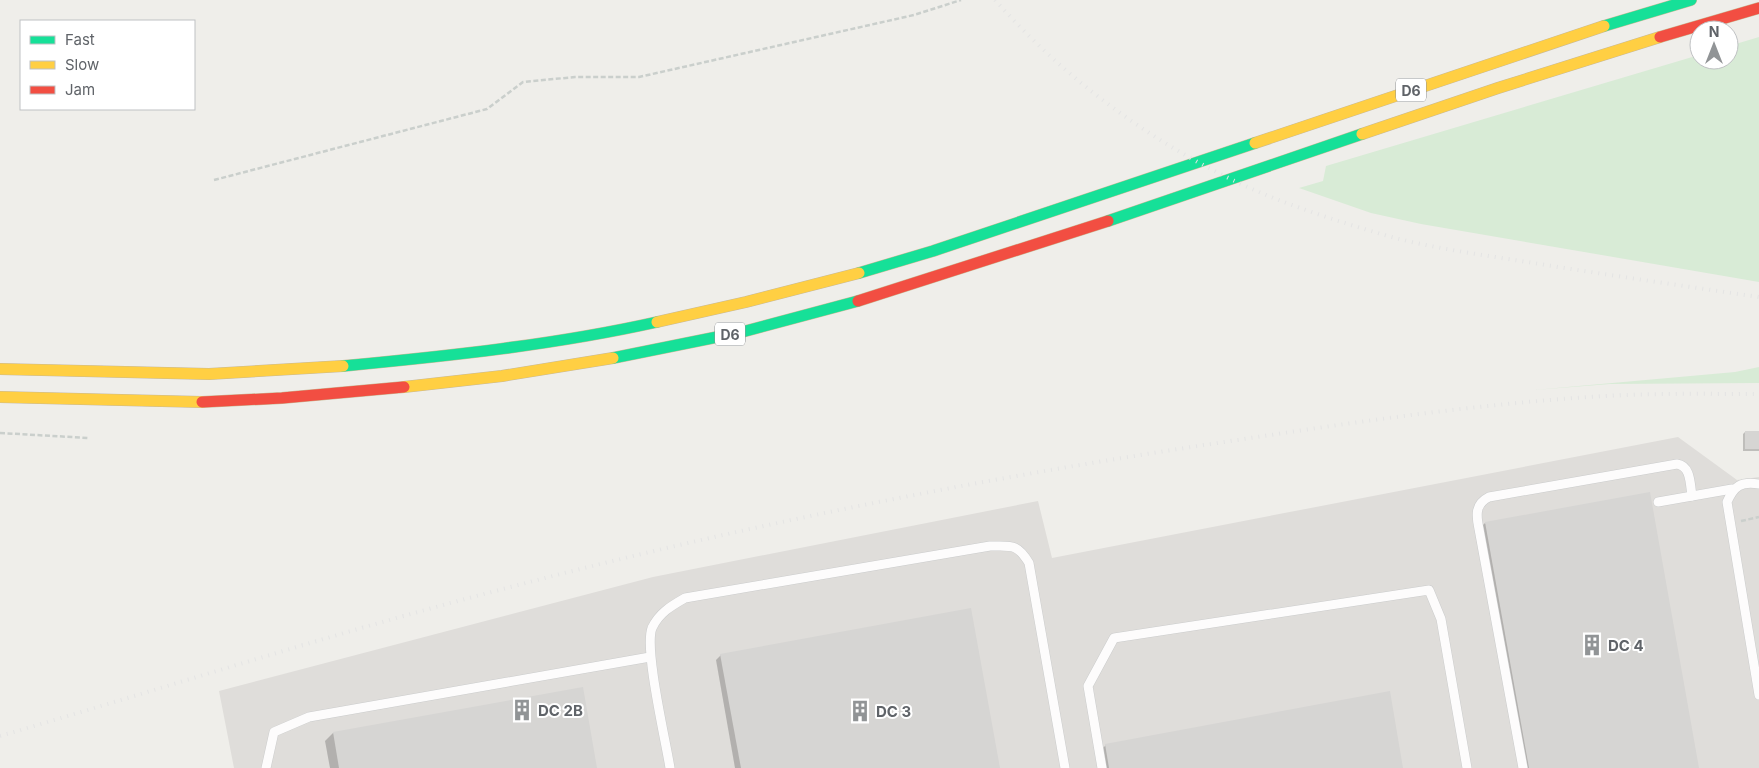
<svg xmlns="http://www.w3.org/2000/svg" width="1759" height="768" font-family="Inter,sans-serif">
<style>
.industrial{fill:#dfddda}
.green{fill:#d8ebd6}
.shadow{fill:#0003}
.building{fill:#d6d5d3}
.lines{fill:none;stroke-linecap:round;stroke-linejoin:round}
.lane-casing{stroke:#cbcccc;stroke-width:10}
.fast-casing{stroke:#c8b996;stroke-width:12}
.slow-casing{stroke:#c8b996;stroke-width:12}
.jam-casing{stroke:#c8b996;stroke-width:12}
.path{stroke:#cacfcc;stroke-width:2.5;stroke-dasharray:5 2.5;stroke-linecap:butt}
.lane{stroke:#fdfcfc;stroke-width:9}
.fast{stroke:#16e098;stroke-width:11}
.slow{stroke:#ffcf43;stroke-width:11}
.jam{stroke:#f24e42;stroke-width:11}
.rail{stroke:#e4e4e4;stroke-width:4;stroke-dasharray:1 6;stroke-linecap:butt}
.labels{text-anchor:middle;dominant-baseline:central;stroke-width:4;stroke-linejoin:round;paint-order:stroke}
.shield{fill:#fff;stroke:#8f9295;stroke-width:1}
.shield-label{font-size:14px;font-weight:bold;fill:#5f6368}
.poi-label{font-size:15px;font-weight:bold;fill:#5f6368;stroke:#fff;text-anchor:start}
</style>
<rect width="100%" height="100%" fill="#efeeea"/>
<!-- industrial -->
<path class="industrial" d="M1678,437L1737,480L1759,477V768H234L219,691L653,577L1038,501L1052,558Z"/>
<!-- green -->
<g class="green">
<path d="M1759,37V282L1421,224L1371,213L1299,188L1323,181L1326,166L1699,55V60H1729V46Z"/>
<path d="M1759,367V383L1610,384L1534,390L1735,372Z"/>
</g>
<!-- shadow -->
<g class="shadow">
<path d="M1745,432H1759V451H1743V434Z"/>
<path d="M1485,523L1698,768H1523L1480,528Z"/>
<path d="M721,655L998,768H735L716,660Z"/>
<path d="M333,733L596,768H330L325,741Z"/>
<path d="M1106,745L1402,768H1100L1098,753Z"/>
</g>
<!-- building -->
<g class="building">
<rect x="1745" y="431" width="14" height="18"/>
<path d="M1650,492L1699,768H1529L1485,522Z"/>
<path d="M971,608L1000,768H741L720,654Z"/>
<path d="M583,687L597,768H339L333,732Z"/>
<path d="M1390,691L1403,768H1109L1105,744Z"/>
</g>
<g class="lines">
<!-- lane casing -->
<g class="lane-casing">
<g id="lane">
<path d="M1759,484C1741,481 1734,486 1727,502L1759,695"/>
<path d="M1658,502L1732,489"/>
<path d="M266,768L274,732L309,717L650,657"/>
<path d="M670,768C666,742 644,649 652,628C659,613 671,606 685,598L990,546C1011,546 1017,543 1029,563L1065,768"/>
<path d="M1102,768L1088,686L1114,638L1429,590L1441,619L1467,768"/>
<path d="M1523,768L1479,529C1476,515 1475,504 1489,497L1677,464C1691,466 1690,484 1692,496"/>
</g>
</g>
<!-- fast casing -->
<g class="fast-casing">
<g id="fast">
<path d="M1604,26L1691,0"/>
<path d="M1108,221L1362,134"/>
<path d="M859,273L933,251L1255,143"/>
<path d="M613,358L742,332L858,301"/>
<path d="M343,366C448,356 554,345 657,322"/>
</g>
</g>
<!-- slow casing -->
<g class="slow-casing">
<g id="slow">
<path d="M1362,134L1498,88L1660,37"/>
<path d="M1255,143L1604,26"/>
<path d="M657,322L746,302L859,273"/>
<path d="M0,369L209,374L343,366"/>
<path d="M404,387L502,376L613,358"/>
<path d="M0,397L202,402"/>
</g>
</g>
<!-- jam casing -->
<g class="jam-casing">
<g id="jam">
<path d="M1660,37L1759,8"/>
<path d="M858,301L1108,221"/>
<path d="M202,402L282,398L404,387"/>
</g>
</g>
<!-- path -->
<g class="path">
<path d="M214,180L487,109L523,82L575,77H639L914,15L961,0"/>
<path d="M0,433L89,438"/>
<path d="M1741,521L1759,517"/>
</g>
<!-- lane -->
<use href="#lane" class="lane"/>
<!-- fast -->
<use href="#fast" class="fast"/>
<!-- slow -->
<use href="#slow" class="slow"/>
<!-- jam -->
<use href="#jam" class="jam"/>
<!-- rail -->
<g class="rail">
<path d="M995,0C1070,85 1170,157 1276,199C1312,213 1350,225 1388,236C1435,249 1485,255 1533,263C1608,275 1684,286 1759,297"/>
<path d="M0,736C168,687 334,633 503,589C736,527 973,480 1211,444C1342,424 1473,404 1605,396C1656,393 1708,394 1759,394"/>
</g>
</g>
<!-- icons -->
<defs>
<g id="building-bare" transform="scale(1.725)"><path d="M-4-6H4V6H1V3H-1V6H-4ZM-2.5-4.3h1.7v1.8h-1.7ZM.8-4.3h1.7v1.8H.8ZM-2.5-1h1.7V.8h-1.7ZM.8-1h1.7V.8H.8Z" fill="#919496" stroke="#fff" stroke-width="2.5" paint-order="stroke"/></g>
</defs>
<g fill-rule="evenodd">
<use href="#building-bare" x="1592" y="645"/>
<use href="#building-bare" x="522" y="710"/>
<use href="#building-bare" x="860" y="711"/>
</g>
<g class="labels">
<!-- shield labels -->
<g class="shield">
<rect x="1396" y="78.5" width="30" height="23" rx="4"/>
<rect x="715" y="322.5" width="30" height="23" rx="4"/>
</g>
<g class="shield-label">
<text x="1411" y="90">D6</text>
<text x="730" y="334">D6</text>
</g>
<!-- poi labels -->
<g class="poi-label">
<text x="1608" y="645">DC 4</text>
<text x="538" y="710">DC 2B</text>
<text x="876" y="711">DC 3</text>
</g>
</g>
<!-- legend -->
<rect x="20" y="20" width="175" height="90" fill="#ffffff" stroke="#bfc1c3"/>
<rect x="30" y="36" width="25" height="8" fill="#16e098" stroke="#bfc1c3"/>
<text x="65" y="45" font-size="15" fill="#5f6368">Fast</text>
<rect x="30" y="61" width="25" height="8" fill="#ffcf43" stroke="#bfc1c3"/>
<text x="65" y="70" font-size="15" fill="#5f6368">Slow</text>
<rect x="30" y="86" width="25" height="8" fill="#f24e42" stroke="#bfc1c3"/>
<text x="65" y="95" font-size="15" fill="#5f6368">Jam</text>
<!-- north arrow -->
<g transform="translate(1714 45)"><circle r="24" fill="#ffffff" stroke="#bfc1c3"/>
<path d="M0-4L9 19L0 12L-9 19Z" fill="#919496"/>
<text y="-8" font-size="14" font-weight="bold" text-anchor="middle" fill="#5f6368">N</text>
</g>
</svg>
